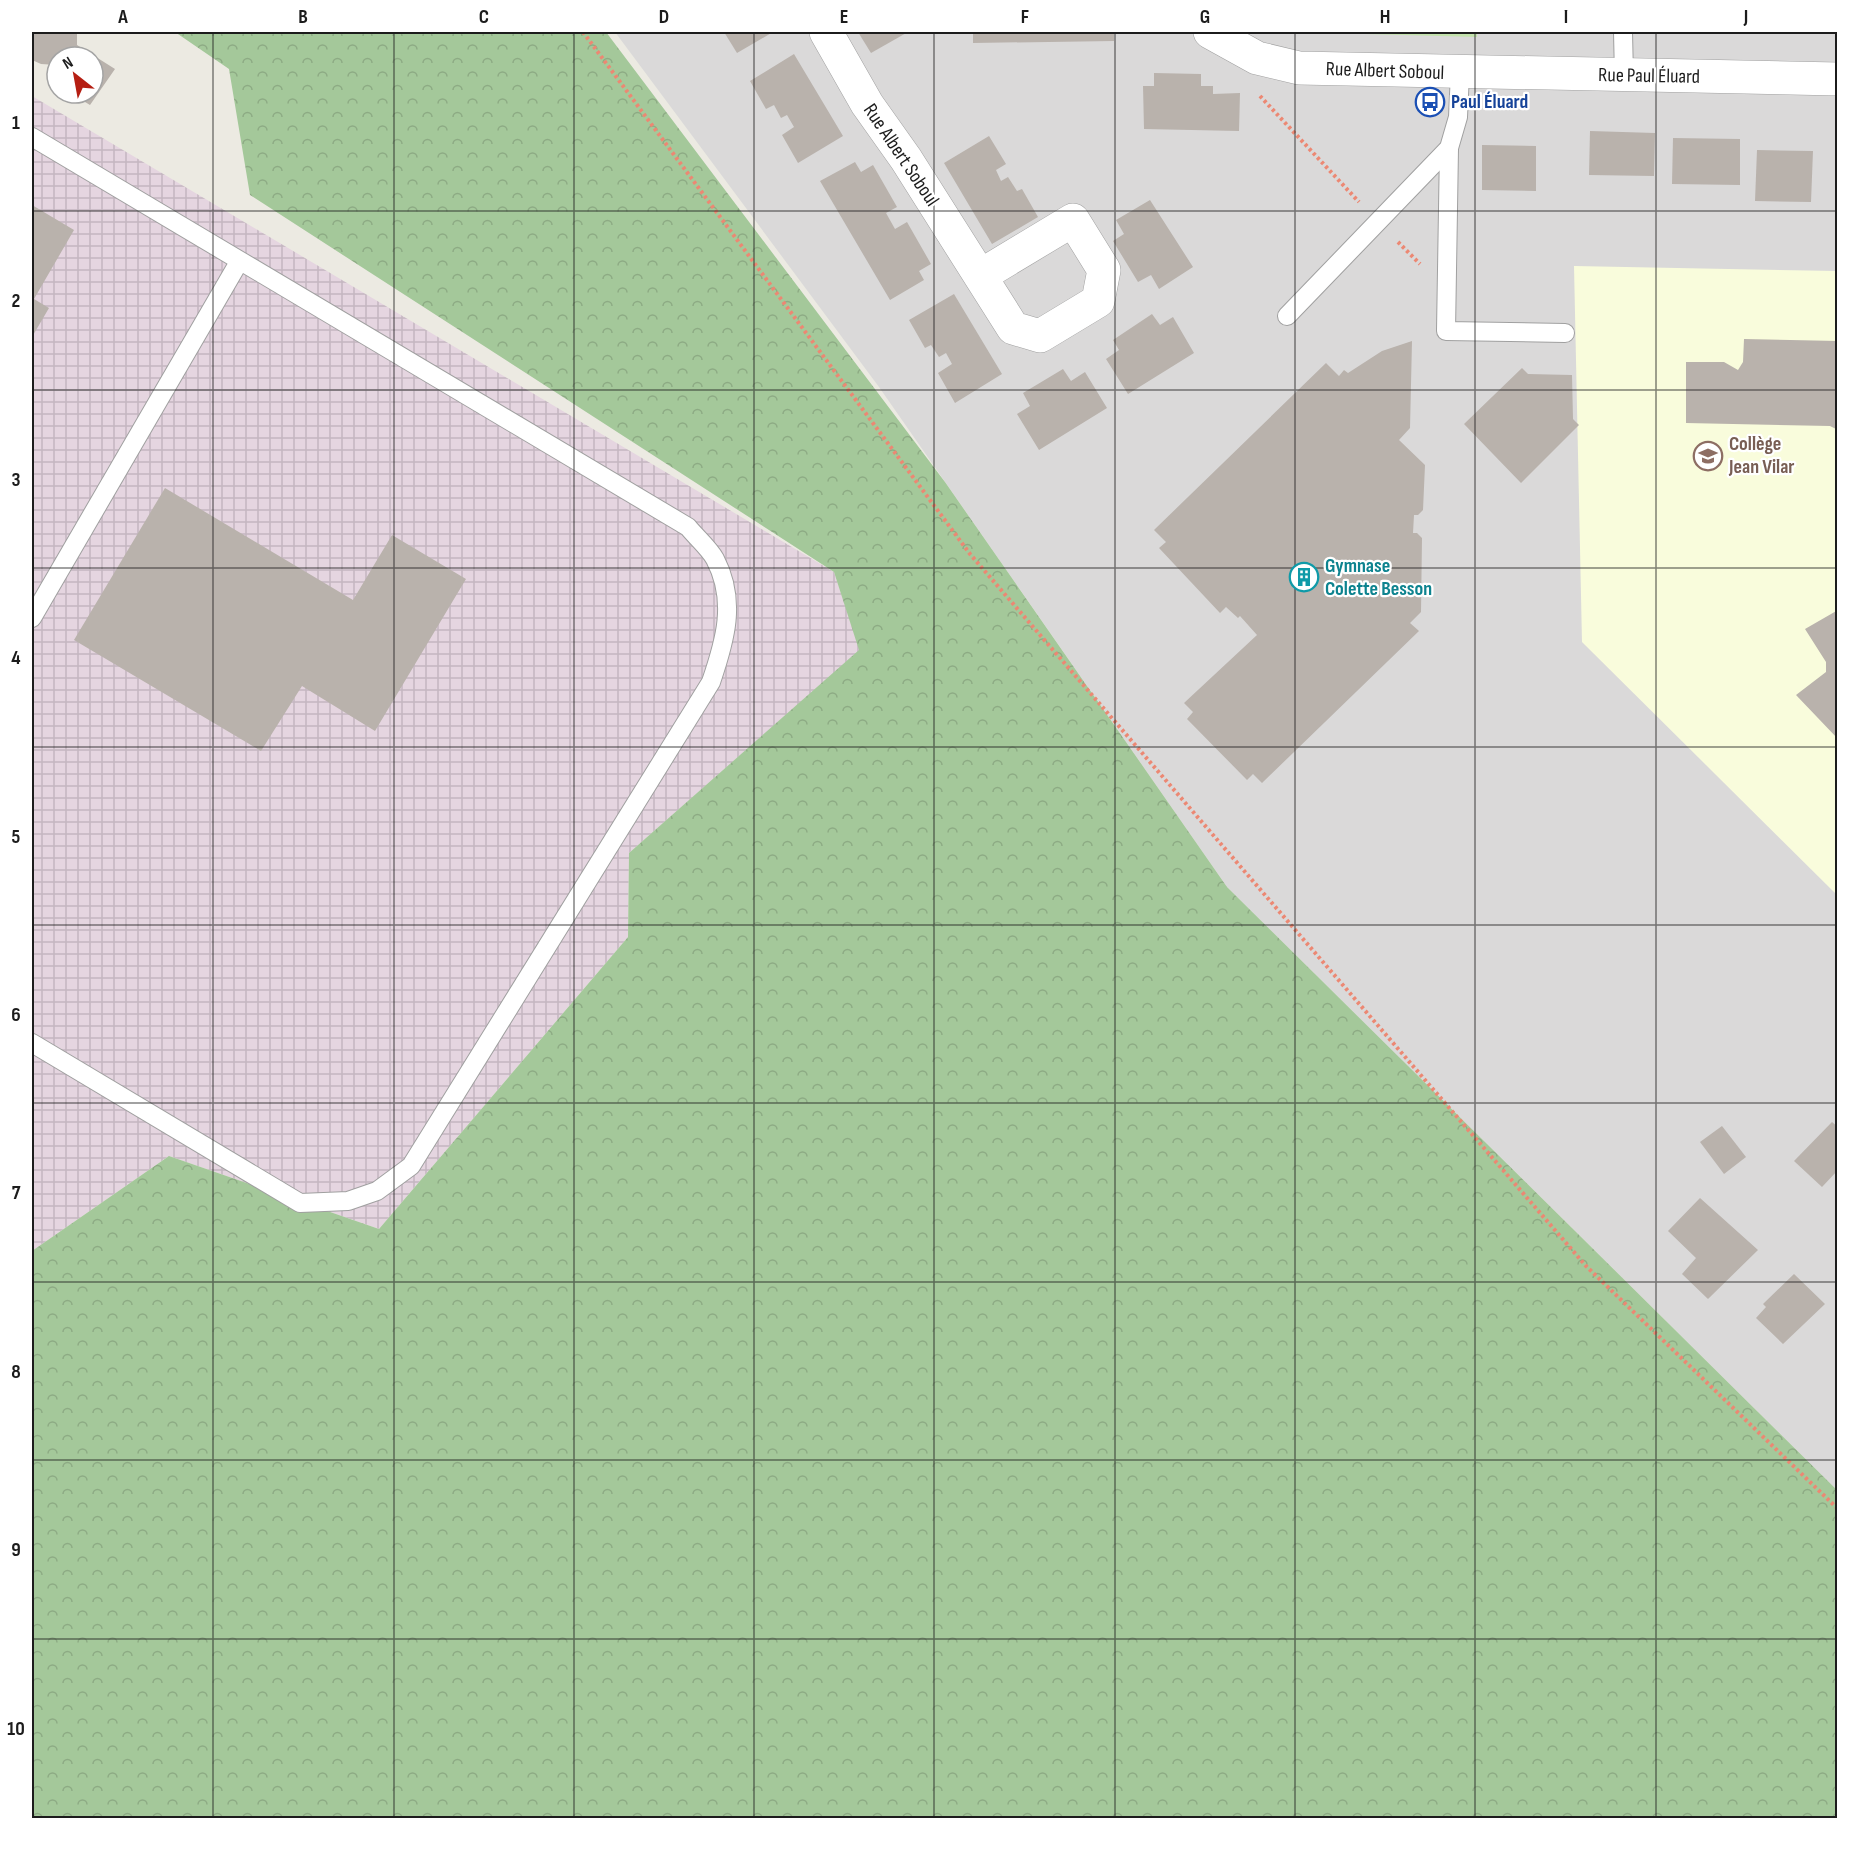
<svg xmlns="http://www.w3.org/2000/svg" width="1869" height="1850" font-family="'Sofia Sans Condensed',sans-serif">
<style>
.residential{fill:#dad9d9}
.industrial{fill:url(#industrial-grid)}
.education{fill:#f9fcdc}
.forest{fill:url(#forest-crowns)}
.garden{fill:#c3e2ac}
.building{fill:#b9b2ac}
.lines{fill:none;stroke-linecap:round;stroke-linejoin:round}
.lane-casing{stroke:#a0a0a0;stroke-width:20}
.street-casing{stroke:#a0a0a0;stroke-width:34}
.path{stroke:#ec8873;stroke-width:4;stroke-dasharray:3 3;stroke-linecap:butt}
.lane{stroke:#fff;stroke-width:18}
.street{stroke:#fff;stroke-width:33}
.grid{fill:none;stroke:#1c1c1c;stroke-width:1.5;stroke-opacity:0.55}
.labels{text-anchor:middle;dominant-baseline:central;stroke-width:4.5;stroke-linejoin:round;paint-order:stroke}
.street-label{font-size:20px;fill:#1c1c1c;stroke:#fff}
.transit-label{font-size:20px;font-weight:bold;fill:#164399;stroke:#fff;text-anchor:start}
.education-label{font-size:20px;font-weight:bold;fill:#785e54;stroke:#fff;text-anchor:start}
.culture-label{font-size:20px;font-weight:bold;fill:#0d838f;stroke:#fff;text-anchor:start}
.neatline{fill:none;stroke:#1c1c1c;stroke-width:2}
.grid-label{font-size:20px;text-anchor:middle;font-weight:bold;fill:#1c1c1c}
</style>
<defs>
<pattern id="industrial-grid" width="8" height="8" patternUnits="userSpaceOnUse" patternTransform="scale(1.5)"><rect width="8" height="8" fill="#e5d5e0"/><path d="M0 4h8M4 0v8" fill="none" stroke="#c4b6c0"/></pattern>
<pattern id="forest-crowns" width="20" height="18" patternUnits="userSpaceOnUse" patternTransform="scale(1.5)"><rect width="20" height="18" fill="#a4c89a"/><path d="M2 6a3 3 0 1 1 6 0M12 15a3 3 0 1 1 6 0" fill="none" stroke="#8dab84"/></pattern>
</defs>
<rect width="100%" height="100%" fill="#eceae2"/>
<!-- residential -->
<path class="residential" d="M615,32H1837V1490L1227,887L879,387Z"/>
<!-- industrial -->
<path class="industrial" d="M32,96L834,572L860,650L629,853L628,937L379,1229L169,1156L32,1251Z"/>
<!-- education -->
<path class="education" d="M1574,266L1837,271V895L1582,642Z"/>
<!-- forest -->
<path class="forest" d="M175,32H606L945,482L1227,887L1837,1490V1818H32V1251L169,1156L379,1229L628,937L629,853L859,650L834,572L250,195L229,69Z"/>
<!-- garden -->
<path class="garden" d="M1290,32H1477V37Z"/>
<!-- building -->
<g class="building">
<path d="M32,32H77V45L115,69L90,105L70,93H93V57H57V65L41,64L32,60Z"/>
<path d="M724,32H773L737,53Z"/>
<path d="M858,32H908L871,53Z"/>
<path d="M973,32H1114V41L973,43Z"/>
<path d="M794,54L843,136L798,163L782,135L794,127L787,115L781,118L774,105L766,109L750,81Z"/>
<path d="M1154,73L1201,74V86H1213V94L1240,93L1239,131L1144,129L1143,86H1154Z"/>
<path d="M1590,131L1655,133L1654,176L1589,175Z"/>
<path d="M989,136L1006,164L996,170L1001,181L1008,177L1017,191L1022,189L1038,217L992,244L944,163Z"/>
<path d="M1673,138L1740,139V185L1672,184Z"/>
<path d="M1482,145L1536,146V191L1482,190Z"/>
<path d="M1757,150L1813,151L1811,202L1755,201Z"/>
<path d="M855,162L861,172L873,165L897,207L886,213L895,229L907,222L931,264L919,271L924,280L890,300L820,181Z"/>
<path d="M1150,200L1193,267L1159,289L1151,275L1138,282L1113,241L1124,234L1116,220Z"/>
<path d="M32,205L74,230L34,299L49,308L32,337Z"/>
<path d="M954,294L1002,374L955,403L938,373L952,364L946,353L939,357L931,345L925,348L909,320Z"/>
<path d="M1152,314L1160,325L1173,317L1194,353L1128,394L1106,359L1119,350L1113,340Z"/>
<path d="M1744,339L1838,341V430L1830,426L1686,423V362H1724L1738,370L1743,362Z"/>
<path d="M1412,341L1410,428L1399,440L1425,465L1423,510L1418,515H1414L1413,533H1417L1422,538L1421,612L1410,623L1419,631L1262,783L1253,774L1247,780L1187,719L1193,712L1184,703L1257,635L1240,616L1238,618L1226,607L1220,613L1159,548L1166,542L1154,530L1326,363L1339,376L1344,370L1348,373L1382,351Z"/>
<path d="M1522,368L1528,374L1572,375L1573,419L1579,425L1521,483L1464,424Z"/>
<path d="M1063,369L1071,381L1085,372L1107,408L1039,450L1017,414L1030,406L1023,393Z"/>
<path d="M165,488L353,600L392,535L466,579L375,731L302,686L261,751L74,640Z"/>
<path d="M1838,610V739L1796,695L1826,672V662L1805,629Z"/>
<path d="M1832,1122L1838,1127V1170L1822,1187L1794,1161Z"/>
<path d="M1722,1126L1746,1157L1724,1174L1700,1142Z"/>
<path d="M1700,1198L1758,1250L1708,1299L1682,1274L1696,1258L1668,1231Z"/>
<path d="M1794,1274L1825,1304L1783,1344L1756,1318L1766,1307L1763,1304Z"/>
</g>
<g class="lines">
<!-- lane casing -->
<g class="lane-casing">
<g id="lane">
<path d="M1623,32L1624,76"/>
<path d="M32,137L688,527C696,537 709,548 715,559C737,601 725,641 711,682L411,1166L377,1191L348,1201L300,1203L32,1043"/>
<path d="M1449,148L1446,331L1565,333"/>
<path d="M1287,316L1449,148L1458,117L1460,73"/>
<path d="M32,618L239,262"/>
</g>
</g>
<!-- street casing -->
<g class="street-casing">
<g id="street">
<path d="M826,32L867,104L906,159L1013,328L1040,336L1098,301L1104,270L1073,220L980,276"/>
<path d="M1210,32L1257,58L1299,68L1838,79"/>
</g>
</g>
<!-- path -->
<g class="path">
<path d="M583,32L970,554L1586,1266L1838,1509"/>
<path d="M1260,96L1359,202"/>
<path d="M1398,242L1420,264"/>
</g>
<!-- lane -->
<use href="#lane" class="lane"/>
<!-- street -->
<use href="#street" class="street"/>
</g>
<!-- grid -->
<path class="grid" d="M213,32V1818M394,32V1818M574,32V1818M754,32V1818M934,32V1818M1115,32V1818M1295,32V1818M1475,32V1818M1656,32V1818M32,211H1838M32,390H1838M32,568H1838M32,747H1838M32,925H1838M32,1103H1838M32,1282H1838M32,1460H1838M32,1639H1838"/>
<!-- icons -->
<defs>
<g id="bus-ring" transform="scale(1.5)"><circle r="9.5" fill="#fff" stroke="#1a4fb4" stroke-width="1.5"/><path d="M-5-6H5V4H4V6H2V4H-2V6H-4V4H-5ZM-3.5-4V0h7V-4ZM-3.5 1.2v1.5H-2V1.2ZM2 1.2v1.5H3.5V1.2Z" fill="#1a4fb4"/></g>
<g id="school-ring" transform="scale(1.5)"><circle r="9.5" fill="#fff" stroke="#8d6e63" stroke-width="1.5"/><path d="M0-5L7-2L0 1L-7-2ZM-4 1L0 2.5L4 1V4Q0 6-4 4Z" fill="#8d6e63"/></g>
<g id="building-ring" transform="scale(1.5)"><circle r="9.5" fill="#fff" stroke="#0f9aa8" stroke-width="1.5"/><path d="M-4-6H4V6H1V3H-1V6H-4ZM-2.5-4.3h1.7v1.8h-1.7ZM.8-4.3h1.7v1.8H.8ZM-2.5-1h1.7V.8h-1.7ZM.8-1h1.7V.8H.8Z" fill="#0f9aa8"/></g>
</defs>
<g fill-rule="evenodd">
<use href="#bus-ring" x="1430" y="102"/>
<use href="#school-ring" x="1708" y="456"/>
<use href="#building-ring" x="1304" y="577"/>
</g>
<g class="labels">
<!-- street labels -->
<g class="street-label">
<text transform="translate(1385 71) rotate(2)">Rue Albert Soboul</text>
<text transform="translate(1649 76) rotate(1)">Rue Paul Éluard</text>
<text transform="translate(901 155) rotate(56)">Rue Albert Soboul</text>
</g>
<!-- transit labels -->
<g class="transit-label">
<text x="1451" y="102">Paul Éluard</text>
</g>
<!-- education labels -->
<g class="education-label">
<text x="1729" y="444">Collège<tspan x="1729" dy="23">Jean Vilar</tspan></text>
</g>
<!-- culture labels -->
<g class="culture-label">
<text x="1325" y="566">Gymnase<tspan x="1325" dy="23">Colette Besson</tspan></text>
</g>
</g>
<!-- border -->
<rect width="1869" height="1850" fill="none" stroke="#ffffff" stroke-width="66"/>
<!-- north arrow -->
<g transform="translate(75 75) rotate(329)"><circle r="28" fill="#ffffff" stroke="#a4a4a4" stroke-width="1.5"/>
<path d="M0-4.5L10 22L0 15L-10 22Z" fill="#b51e12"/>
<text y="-9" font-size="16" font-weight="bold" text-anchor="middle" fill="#1c1c1c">N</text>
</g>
<rect x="33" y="33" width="1803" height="1784" class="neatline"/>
<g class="grid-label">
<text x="123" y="23">A</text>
<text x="303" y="23">B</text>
<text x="484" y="23">C</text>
<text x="664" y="23">D</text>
<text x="844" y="23">E</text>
<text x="1025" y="23">F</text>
<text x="1205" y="23">G</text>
<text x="1385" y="23">H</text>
<text x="1566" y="23">I</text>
<text x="1746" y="23">J</text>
<text x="16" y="129">1</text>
<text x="16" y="307">2</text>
<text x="16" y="486">3</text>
<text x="16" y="664">4</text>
<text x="16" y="843">5</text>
<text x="16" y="1021">6</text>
<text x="16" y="1199">7</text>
<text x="16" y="1378">8</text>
<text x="16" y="1556">9</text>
<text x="16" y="1735">10</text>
</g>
</svg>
